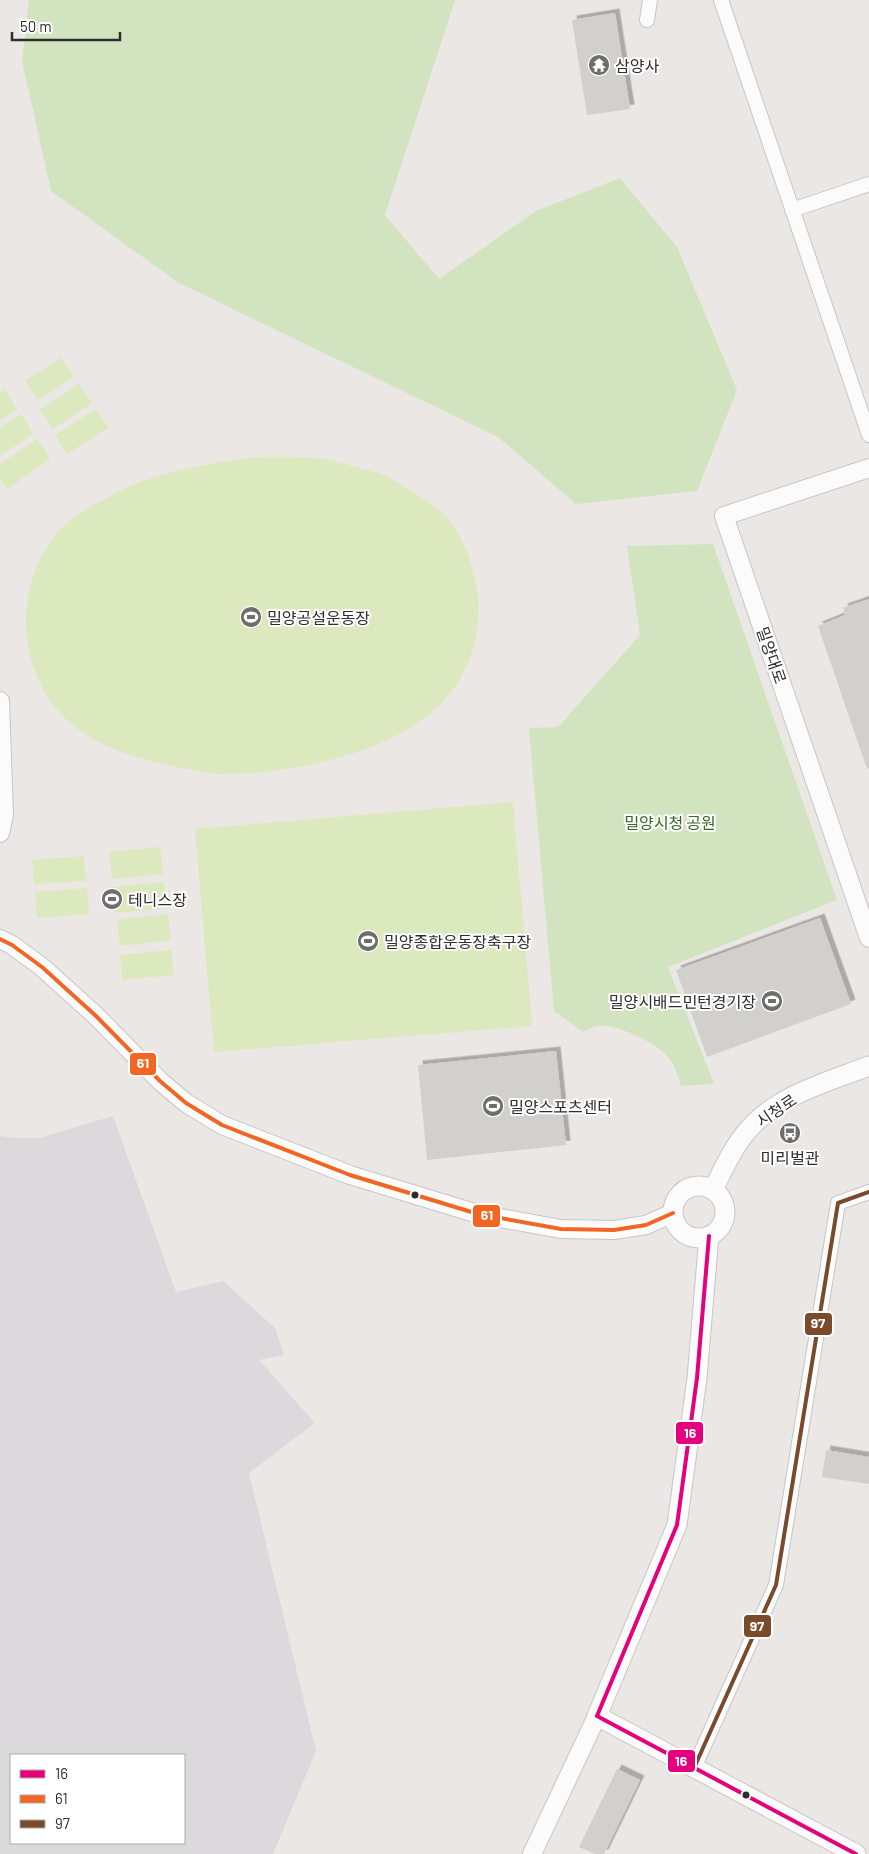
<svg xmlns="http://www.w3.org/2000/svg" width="869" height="1854" font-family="Barlow,'Noto Sans KR',sans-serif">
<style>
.industrial{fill:#dbd9db;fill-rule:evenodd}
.green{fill:#d2e4bf}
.pitch{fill:#dce8bd}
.building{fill:#d2d0cd;filter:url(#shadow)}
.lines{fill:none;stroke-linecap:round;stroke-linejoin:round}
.minor-casing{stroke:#c7c6c6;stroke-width:16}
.tertiary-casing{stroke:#c7c6c6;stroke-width:20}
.secondary-casing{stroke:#c7c6c6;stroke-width:21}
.minor{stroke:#fcfbfb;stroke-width:14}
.tertiary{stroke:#fcfbfb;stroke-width:18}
.secondary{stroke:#fcfbfb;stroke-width:19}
.bus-1-casing{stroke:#fff;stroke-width:8}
.bus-2-casing{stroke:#fff;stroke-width:8}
.bus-3-casing{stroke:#fff;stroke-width:8}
.bus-1{stroke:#e5007d;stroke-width:4}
.bus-2{stroke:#f26522;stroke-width:4}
.bus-3{stroke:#7a4b2a;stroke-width:4}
.bus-dot{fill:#2d2d2d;stroke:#fff;stroke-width:2}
.labels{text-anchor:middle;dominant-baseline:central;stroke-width:4;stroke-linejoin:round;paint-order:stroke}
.poi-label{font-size:16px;fill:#2d2d2d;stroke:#fff;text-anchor:start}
.street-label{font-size:16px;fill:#2d2d2d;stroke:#fff}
.park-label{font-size:16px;fill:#35691f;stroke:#fff}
.line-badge{stroke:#fff;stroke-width:2}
.badge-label{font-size:14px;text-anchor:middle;font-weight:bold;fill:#fff}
</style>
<defs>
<filter id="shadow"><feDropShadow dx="4.5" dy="-4.5" stdDeviation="0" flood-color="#0004"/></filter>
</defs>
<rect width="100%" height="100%" fill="#ebe7e4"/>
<!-- industrial -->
<path class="industrial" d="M113,1116L176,1292L223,1281L275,1328L284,1355L259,1360L315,1423L249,1473L316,1751L273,1854H0V1136L15,1138H39ZM11,1755H184V1843H11Z"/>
<!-- green -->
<g class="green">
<path d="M29,0H455L385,215L439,279L536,211L620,178L677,247L737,390L697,491L576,504L498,437L179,283L51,191L22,61Z"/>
<path d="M713,544L837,900L668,967L714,1084L681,1086C678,1075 675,1066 668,1057C657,1043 616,1023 597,1026C593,1026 587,1030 583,1032L554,1011L529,728L558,727L640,635L627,546Z"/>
</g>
<!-- pitch -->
<g class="pitch">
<path d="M61,358L74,377L38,400L25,381Z"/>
<path d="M79,384L92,403L53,429L40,410Z"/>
<path d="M5,390L17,410L0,420V393Z"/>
<path d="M96,409L108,428L67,454L55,435Z"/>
<path d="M21,414L33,434L0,456V428Z"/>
<path d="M37,439L50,459L7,489L0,479V464Z"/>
<path d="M255,457C277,457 300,456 323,459C335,460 347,465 359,468C368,471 379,472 388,477C403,485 440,508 449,520C492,578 489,662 433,711C400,740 352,756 309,765C276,771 245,776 211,773C197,771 182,768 168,765C110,753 55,730 34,669C28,651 25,633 26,614C29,583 38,554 60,530C71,518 87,509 101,501C110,497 119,491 128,487C168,470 212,463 255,457Z"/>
<path d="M513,802L532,1026L214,1052L195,829Z"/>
<path d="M160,847L163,874L112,879L109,852Z"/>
<path d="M84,856L86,881L34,884L32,860Z"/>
<path d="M164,882L167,908L114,913L112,887Z"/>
<path d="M87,888L89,914L37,918L35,892Z"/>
<path d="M168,914L171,940L120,946L117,920Z"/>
<path d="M171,950L174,975L122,980L120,955Z"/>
</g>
<!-- building -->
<g class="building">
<path d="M615,13L630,109L587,115L572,20Z"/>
<path d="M869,599V768L867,769L818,626L845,615L843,608Z"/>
<path d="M820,918L851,1004L707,1057L676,970Z"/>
<path d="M556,1051L566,1145L427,1160L418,1065Z"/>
<path d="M826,1450L869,1457V1484L822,1477Z"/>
<path d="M617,1769L640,1780L604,1854H595L579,1847Z"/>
</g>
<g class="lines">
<!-- minor casing -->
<g class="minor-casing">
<g id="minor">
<path d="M721,0L869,435"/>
<path d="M647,20L650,0"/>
<path d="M792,210L869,184"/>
<path d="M694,1768L776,1585L838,1203L869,1192"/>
</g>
</g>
<!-- tertiary casing -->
<g class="tertiary-casing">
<g id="tertiary">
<path d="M869,468L724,516L869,938"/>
<path d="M0,701L4,815L0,833"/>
<path d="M0,939L12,945L42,967L96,1016L160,1081L186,1103L222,1125L350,1175L478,1214L561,1229L614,1230L646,1225L673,1213"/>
<path d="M532,1854L597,1716"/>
</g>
</g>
<!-- secondary casing -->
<g class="secondary-casing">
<g id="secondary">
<circle cx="699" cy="1212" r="26"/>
<path d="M713,1190C723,1170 733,1147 748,1130C778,1095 827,1082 869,1066"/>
<path d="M709,1236L697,1378L677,1525L597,1716L856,1854"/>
</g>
</g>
<!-- minor -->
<use href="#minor" class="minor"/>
<!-- tertiary -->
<use href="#tertiary" class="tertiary"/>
<!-- secondary -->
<use href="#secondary" class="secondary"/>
<!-- bus-1 casing -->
<g class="bus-1-casing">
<path id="bus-1" d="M709,1236L697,1378L677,1525L597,1716L856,1854"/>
</g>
<!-- bus-2 casing -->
<g class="bus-2-casing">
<path id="bus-2" d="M0,939L12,945L42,967L96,1016L160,1081L186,1103L222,1125L350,1175L478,1214L561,1229L614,1230L646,1225L673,1213"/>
</g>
<!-- bus-3 casing -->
<g class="bus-3-casing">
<path id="bus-3" d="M694,1768L776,1585L838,1203L869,1192"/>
</g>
<!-- bus-1 -->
<use href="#bus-1" class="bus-1"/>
<!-- bus-2 -->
<use href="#bus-2" class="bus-2"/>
<!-- bus-3 -->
<use href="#bus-3" class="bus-3"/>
</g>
<!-- icons -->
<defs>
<g id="temple-disc" transform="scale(1.125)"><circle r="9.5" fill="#706e6d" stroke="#fff"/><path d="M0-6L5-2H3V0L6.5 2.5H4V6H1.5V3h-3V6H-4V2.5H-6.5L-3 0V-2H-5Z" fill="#fff"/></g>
<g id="stadium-disc" transform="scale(1.125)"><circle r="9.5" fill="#706e6d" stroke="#fff"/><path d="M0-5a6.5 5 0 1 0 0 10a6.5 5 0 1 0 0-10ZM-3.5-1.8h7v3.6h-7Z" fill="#fff"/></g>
<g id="bus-disc" transform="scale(1.125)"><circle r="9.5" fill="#706e6d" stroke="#fff"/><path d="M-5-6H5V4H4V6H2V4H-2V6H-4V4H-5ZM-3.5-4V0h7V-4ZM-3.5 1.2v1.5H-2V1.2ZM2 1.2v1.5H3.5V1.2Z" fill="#fff"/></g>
</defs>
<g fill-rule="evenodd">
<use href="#temple-disc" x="599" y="65"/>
<use href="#stadium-disc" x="251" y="617"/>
<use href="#stadium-disc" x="112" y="899"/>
<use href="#stadium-disc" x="368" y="941"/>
<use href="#stadium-disc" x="772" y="1001"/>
<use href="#stadium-disc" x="493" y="1106"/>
<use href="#bus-disc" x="790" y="1133"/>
</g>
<!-- markers -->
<g class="bus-dot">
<circle cx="415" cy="1195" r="4.5"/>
<circle cx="746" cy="1795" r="4.5"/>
</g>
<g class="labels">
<!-- poi labels -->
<g class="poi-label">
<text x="615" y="65">삼양사</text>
<text x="267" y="617">밀양공설운동장</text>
<text x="128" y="899">테니스장</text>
<text x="384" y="941">밀양종합운동장축구장</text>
<text x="756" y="1001" text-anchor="end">밀양시배드민턴경기장</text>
<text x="509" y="1106">밀양스포츠센터</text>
<text x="790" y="1157" text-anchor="middle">미리벌관</text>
</g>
<!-- street labels -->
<g class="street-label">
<text transform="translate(772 655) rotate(71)">밀양대로</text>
<text transform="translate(776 1110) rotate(-34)">시청로</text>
</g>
<!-- park labels -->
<g class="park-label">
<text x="670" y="822">밀양시청 공원</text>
</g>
</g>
<g class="line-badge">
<rect x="129" y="1052" width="28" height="24" rx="5" fill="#f26522"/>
<rect x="472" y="1204" width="29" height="24" rx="5" fill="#f26522"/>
<rect x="804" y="1312" width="29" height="24" rx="5" fill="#7a4b2a"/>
<rect x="675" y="1421" width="29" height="24" rx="5" fill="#e5007d"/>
<rect x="743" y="1614" width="29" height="24" rx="5" fill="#7a4b2a"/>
<rect x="667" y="1749" width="29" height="24" rx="5" fill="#e5007d"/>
</g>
<g class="badge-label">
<text x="143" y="1068">61</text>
<text x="487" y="1220">61</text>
<text x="818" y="1328">97</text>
<text x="690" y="1438">16</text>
<text x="757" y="1631">97</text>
<text x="681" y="1766">16</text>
</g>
<!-- legend -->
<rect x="10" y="1754" width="175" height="90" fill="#ffffff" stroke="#ababab"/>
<rect x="20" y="1770" width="25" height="8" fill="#e5007d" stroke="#ababab"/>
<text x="55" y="1779" font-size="15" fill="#2d2d2d">16</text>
<rect x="20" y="1795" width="25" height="8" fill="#f26522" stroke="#ababab"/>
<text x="55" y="1804" font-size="15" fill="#2d2d2d">61</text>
<rect x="20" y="1820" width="25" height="8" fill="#7a4b2a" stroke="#ababab"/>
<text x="55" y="1829" font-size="15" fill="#2d2d2d">97</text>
<!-- scale -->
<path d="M12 32v8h108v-8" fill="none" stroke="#2d2d2d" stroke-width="2.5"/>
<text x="20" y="32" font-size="15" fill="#2d2d2d" stroke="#ffffff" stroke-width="4" paint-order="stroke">50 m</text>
</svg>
